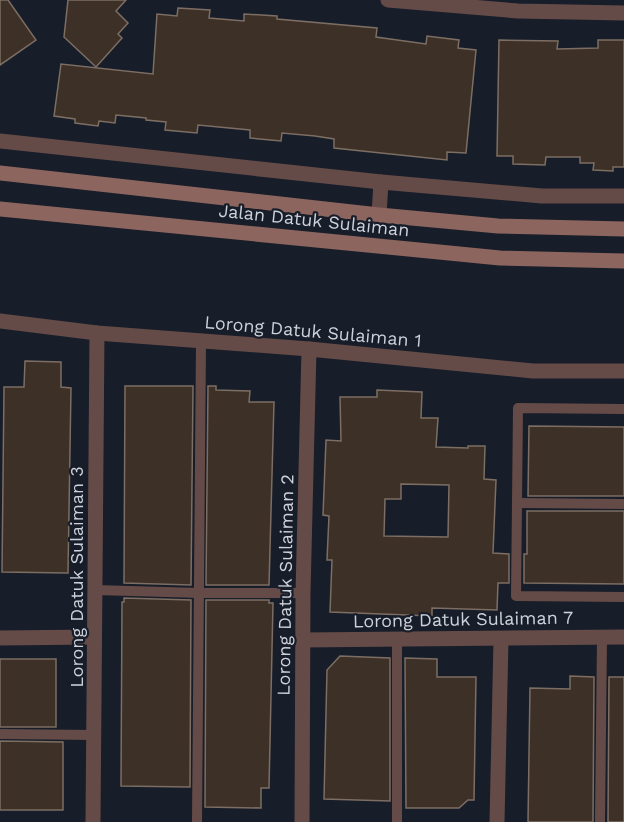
<svg xmlns="http://www.w3.org/2000/svg" width="624" height="822" font-family="'Work Sans',sans-serif">
<style>
.building{fill:#3d3027;stroke:#7d6e63;stroke-width:1.5;fill-rule:evenodd}
.lines{fill:none;stroke-linecap:round;stroke-linejoin:round}
.service{stroke:#654b47;stroke-width:10}
.minor{stroke:#654b47;stroke-width:15}
.secondary{stroke:#8d655f;stroke-width:15}
.labels{text-anchor:middle;dominant-baseline:central;stroke-width:4.5;stroke-linejoin:round;paint-order:stroke}
.street-label{font-size:18px;fill:#cdd1da;stroke:#171d29}
</style>
<rect width="100%" height="100%" fill="#171d29"/>
<!-- building -->
<g class="building">
<path d="M0,0H8L36,40L0,65Z"/>
<path d="M68,0H126L116,11L128,23L118,34L122,38L96,67L64,37Z"/>
<path d="M178,8L210,10L209,18L244,21V14L277,16V19L377,28L376,37L426,44L427,36L459,40L458,48L476,50L466,153L447,152V160L334,148V139L315,136L282,133L281,141L250,138V130L198,125L197,133L165,130L166,122L146,120V118L116,115L115,123L99,121L98,126L75,123V119L54,116L61,64L153,74L157,14L177,16Z"/>
<path d="M499,40L558,41L557,49L598,48V40H624V167H613V171L593,170L594,163H580V157H546L545,165L513,164V156H497Z"/>
<path d="M25,361L61,362V387L71,388L68,573L2,572L4,387H24Z"/>
<path d="M125,386H193L191,585L124,583Z"/>
<path d="M208,386H216V390L250,391L249,402H274L269,585H206Z"/>
<path d="M377,390L422,392L421,418H438L436,447L468,448V446H485L484,479L496,480L493,553L509,554V583H498L497,610L432,608V616L330,612L332,560H327L329,516L323,515L326,440L341,441L340,397H377ZM401,484L449,485L448,537L384,536L385,499H401Z"/>
<path d="M529,426L624,427V496H528Z"/>
<path d="M527,511H624V584L524,583V554H527Z"/>
<path d="M124,598L191,600L190,787L121,786L122,602H124Z"/>
<path d="M206,600H269V603H273L269,788H261V808L205,807Z"/>
<path d="M340,656L390,658V801L324,799L327,670Z"/>
<path d="M405,658L437,659V677H476L474,800H468L459,808H406Z"/>
<rect x="0" y="659" width="56" height="68"/>
<path d="M570,676L594,677L593,822H528L530,688L570,689Z"/>
<path d="M609,677H624V822H608Z"/>
<path d="M0,741L63,742V810H0Z"/>
</g>
<g class="lines">
<!-- service -->
<g class="service">
<path d="M624,409L518,408L516,596L624,597"/>
<path d="M518,503L624,504"/>
<path d="M95,590L200,593H303"/>
<path d="M397,640V822"/>
<path d="M0,734L94,735"/>
<path d="M197,822L201,341"/>
<path d="M600,822L602,637"/>
</g>
<!-- minor -->
<g class="minor">
<path d="M388,0L518,11L624,13"/>
<path d="M0,141L381,182L542,196H624"/>
<path d="M379,215L381,182"/>
<path d="M0,321L97,333L309,349L533,371H624"/>
<path d="M0,638L94,637"/>
<path d="M303,640L624,637"/>
<path d="M93,822L97,333"/>
<path d="M302,822L303,593L309,349"/>
<path d="M497,822L501,639"/>
</g>
<!-- secondary -->
<g class="secondary">
<path d="M0,173L379,215L498,226L624,229"/>
<path d="M0,209L500,258L624,261"/>
</g>
</g>
<g class="labels">
<!-- street labels -->
<g class="street-label">
<text transform="translate(314 220) rotate(6)">Jalan Datuk Sulaiman</text>
<text transform="translate(313 331) rotate(5)">Lorong Datuk Sulaiman 1</text>
<text transform="translate(76 577) rotate(-90)">Lorong Datuk Sulaiman 3</text>
<text transform="translate(285 585) rotate(-89)">Lorong Datuk Sulaiman 2</text>
<text transform="translate(463 619) rotate(-1)">Lorong Datuk Sulaiman 7</text>
</g>
</g>
</svg>
